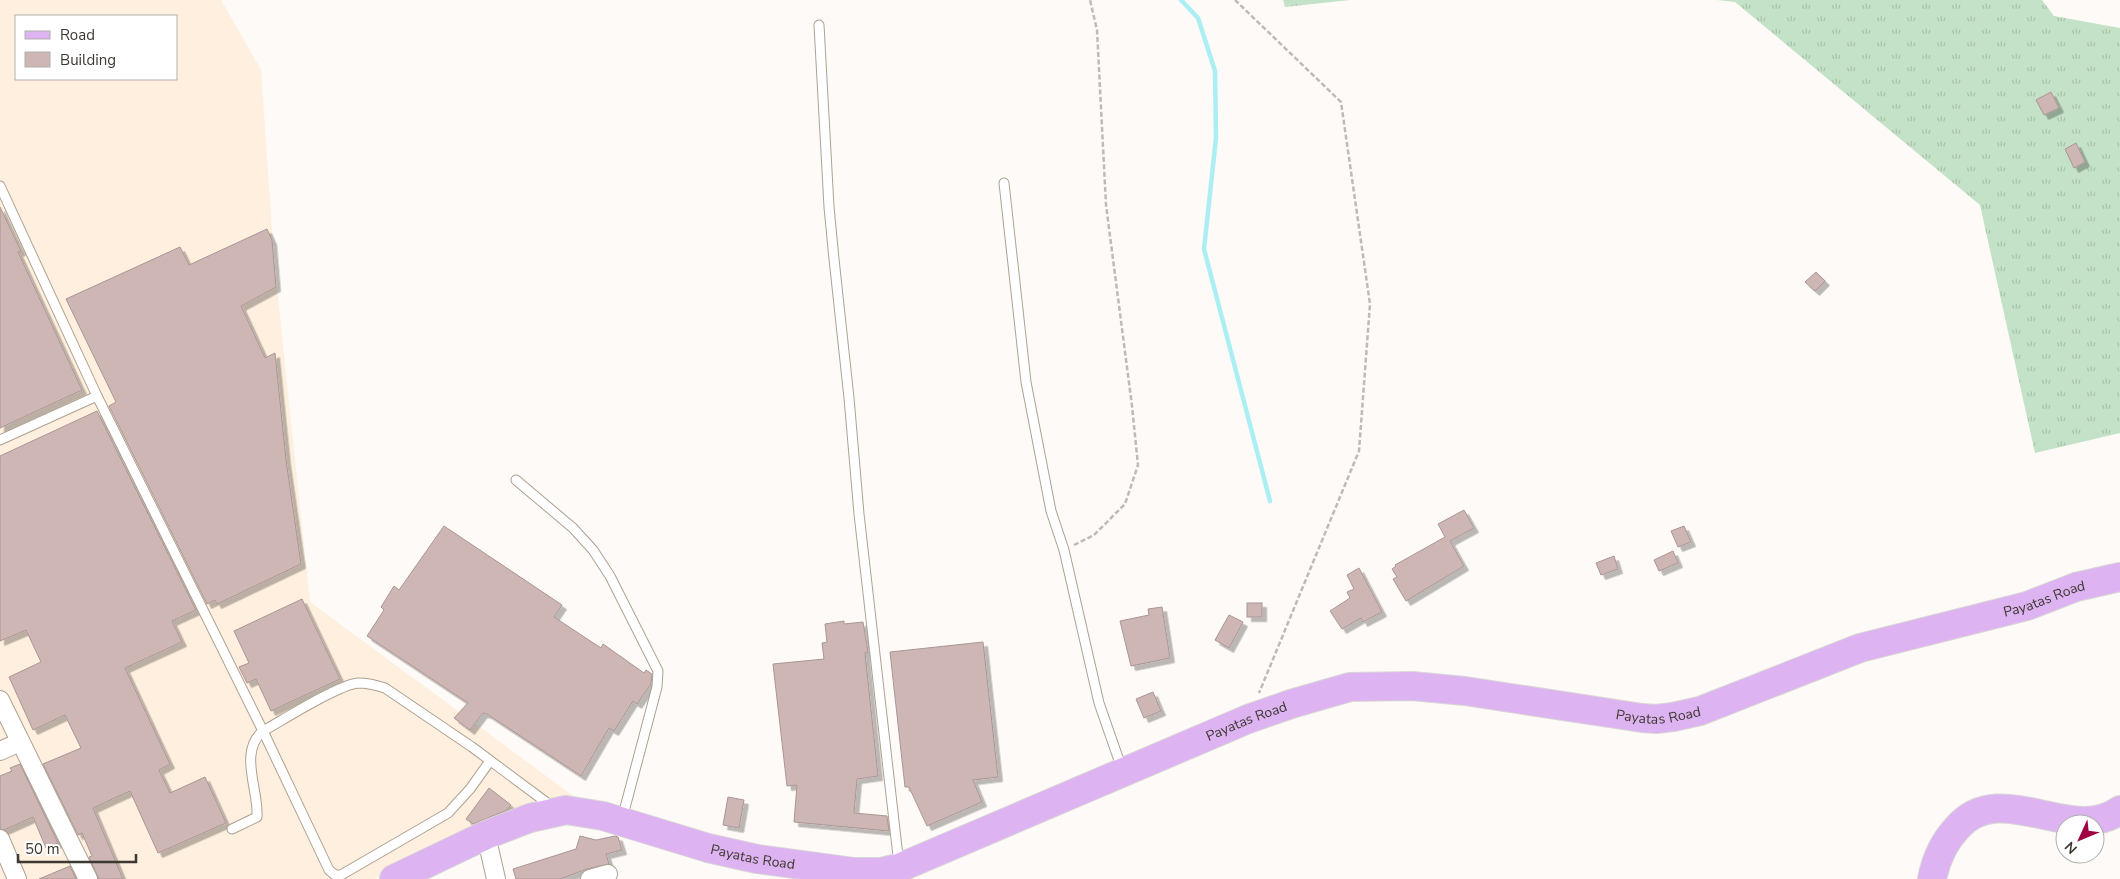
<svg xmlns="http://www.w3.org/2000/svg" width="2120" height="879" font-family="'Nunito Sans',sans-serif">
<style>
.built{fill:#ffefde;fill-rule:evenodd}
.grass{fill:url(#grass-tufts)}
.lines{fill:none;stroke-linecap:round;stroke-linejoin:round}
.stream{stroke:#abeef3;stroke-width:4.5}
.building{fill:#cdb6b4;stroke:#ab9594;filter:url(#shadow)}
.lane-casing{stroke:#aea192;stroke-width:11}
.street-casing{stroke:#aea192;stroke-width:20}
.primary-casing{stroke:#d8d7d6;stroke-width:30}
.path{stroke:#bebab6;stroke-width:2.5;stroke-dasharray:5 2.5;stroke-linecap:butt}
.lane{stroke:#fff;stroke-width:9}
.street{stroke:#fff;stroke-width:18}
.primary{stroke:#deb3f1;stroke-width:28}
.labels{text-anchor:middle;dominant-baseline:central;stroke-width:4;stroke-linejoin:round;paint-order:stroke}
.street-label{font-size:14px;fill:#3d3831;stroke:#fff}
</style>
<defs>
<pattern id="grass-tufts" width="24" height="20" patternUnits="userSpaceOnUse" patternTransform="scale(1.25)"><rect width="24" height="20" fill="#c4e2c7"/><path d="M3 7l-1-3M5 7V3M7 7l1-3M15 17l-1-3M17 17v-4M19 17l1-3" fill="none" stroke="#a9c3ab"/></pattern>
<filter id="shadow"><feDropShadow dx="4.5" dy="4.5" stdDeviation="0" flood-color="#0004"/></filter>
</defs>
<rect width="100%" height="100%" fill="#fdfaf7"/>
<!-- built -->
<path class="built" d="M0,0H221L261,70L274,260L310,602L576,798L374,879H0ZM16,16H176V79H16Z"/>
<!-- grass -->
<g class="grass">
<path d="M1283,0H1350L1285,7Z"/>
<path d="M1717,0H2042L2054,16L2120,28V433L2035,453L1980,205L1735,2Z"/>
</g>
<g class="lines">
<!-- stream -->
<path class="stream" d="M1181,0L1198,18L1215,71L1216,138L1204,249L1270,501"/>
</g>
<!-- building -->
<g class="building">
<path d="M2051,92L2059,108L2044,115L2036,100Z"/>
<path d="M2076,143L2085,162L2074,168L2065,149Z"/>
<path d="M0,207L21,251L18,252L82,390L0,428Z"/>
<path d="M267,229L272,240L276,287L241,306L265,358L275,353L286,460L301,564L217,604L215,600L207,604L109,406L116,402L66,299L180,247L189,265Z"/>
<path d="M1816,272L1825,281L1815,291L1805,282Z"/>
<path d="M97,411L196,610L172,621L182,642L125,668L170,764L159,770L170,793L205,777L226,823L158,853L130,791L93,808L123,879H99L89,857L92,856L82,833L78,835L43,764L81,748L65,715L33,730L9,677L41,662L26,630L0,641V456Z"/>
<path d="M1464,510L1474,528L1450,541L1464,566L1406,601L1393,579L1397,577L1392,569L1396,566L1395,565L1445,537L1438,524Z"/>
<path d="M444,526L562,605L554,617L601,648L603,644L644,673L646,670L652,674L651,684L637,704L633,701L614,731L609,728L581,776L487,714L483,713L470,730L454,718L468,703L367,636L384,610L381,607L394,586L399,590Z"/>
<path d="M1684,526L1691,542L1678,547L1671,531Z"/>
<path d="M1673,551L1678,563L1659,571L1654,560Z"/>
<path d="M1614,556L1618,569L1601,575L1596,563Z"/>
<path d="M1359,568L1382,612L1363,622L1361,618L1342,629L1330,611L1350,598L1347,592L1354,589L1347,575Z"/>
<path d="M302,599L340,679L271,711L256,679L247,683L239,667L249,663L234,631Z"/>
<rect x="1247" y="603" width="15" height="14"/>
<path d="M1162,607L1170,658L1131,666L1120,621L1149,615L1148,609Z"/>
<path d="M1229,615L1243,622L1229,648L1215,640Z"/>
<path d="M844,621V624L863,622L868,652L865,653L878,776L857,779L854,813L887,816L889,831L794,822L797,785L787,786L773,664L824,659L822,643L827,642L825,624Z"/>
<path d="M983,642L998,777L973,780L982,802L927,826L909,787H905L890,652Z"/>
<path d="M1153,692L1161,711L1144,718L1136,699Z"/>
<path d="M20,764L58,843L46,848L33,817L4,830L0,829V776L12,771L10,768Z"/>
<path d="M489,788L511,805L507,810L473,824L466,819Z"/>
<path d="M728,797L744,800L739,828L723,825Z"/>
<path d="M580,836L596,840L615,836L618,837L622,850L606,854L609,864L587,869L560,879H516L513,869L576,849Z"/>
<path d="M70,866L76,879H39Z"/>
</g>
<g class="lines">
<!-- lane casing -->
<g class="lane-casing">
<g id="lane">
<path d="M819,25L829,207L834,259L849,398L859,514L899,865"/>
<path d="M1004,183L1026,382L1051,511L1064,550L1099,703L1122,769"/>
<path d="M0,186L97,396L263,731L329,870L335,875H341L448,813L470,789L490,761"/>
<path d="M0,440L97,396"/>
<path d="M516,480L573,528L593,550L610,576L658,671L657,687L622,819"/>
<path d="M232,829L257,817C259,790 238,752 263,731C283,720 338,685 358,683C367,683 376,685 385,688L472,747L554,808"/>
</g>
</g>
<!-- street casing -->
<g class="street-casing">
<g id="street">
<path d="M0,700L88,879"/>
<path d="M0,751L20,742"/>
<path d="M486,835L496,879"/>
<path d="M0,839L17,879"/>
<path d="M590,879L608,874"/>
</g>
</g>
<!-- primary casing -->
<g class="primary-casing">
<g id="primary">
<path id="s1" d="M394,879L486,835L530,818L566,810L603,816L708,848L757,859L854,872H881L899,868L1248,719L1291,704L1350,687L1412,686L1465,691L1642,718L1656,719L1673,717L1700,711L1860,648L2027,606L2076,587L2120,577"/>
<path d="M1932,879C1936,859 1943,843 1957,828C2001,777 2071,846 2120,810"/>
</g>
</g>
<!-- path -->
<g class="path">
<path d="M1235,0L1341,102L1370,304L1359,451L1259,693"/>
<path d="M1074,545L1094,535L1125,504L1138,465L1132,406L1106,205L1097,30L1090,0"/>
</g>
<!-- lane -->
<use href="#lane" class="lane"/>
<!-- street -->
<use href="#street" class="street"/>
<!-- primary -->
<use href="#primary" class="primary"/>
</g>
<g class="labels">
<!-- street labels -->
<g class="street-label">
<text stroke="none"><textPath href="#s1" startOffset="1729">Payatas Road</textPath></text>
<text stroke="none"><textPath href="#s1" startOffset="1324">Payatas Road</textPath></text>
<text stroke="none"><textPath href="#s1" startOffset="904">Payatas Road</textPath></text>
<text stroke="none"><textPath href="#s1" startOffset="379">Payatas Road</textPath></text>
</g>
</g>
<!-- legend -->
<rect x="15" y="15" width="162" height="65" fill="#ffffff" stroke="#b1afad"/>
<rect x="25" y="31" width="25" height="8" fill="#deb3f1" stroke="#b1afad"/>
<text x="60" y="40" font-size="15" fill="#3d3831">Road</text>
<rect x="25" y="52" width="25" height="15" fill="#cdb6b4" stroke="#b1afad"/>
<text x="60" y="65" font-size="15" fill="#3d3831">Building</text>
<!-- north arrow -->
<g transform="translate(2080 839) rotate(226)"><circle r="24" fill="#ffffff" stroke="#b1afad"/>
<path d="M0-4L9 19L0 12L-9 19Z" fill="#a00344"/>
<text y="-8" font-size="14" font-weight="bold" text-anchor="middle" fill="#3d3831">N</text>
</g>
<!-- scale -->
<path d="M18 854v8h118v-8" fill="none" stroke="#3d3831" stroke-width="2.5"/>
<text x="25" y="854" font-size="15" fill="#3d3831" stroke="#ffffff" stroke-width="4" paint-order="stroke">50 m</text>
</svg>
